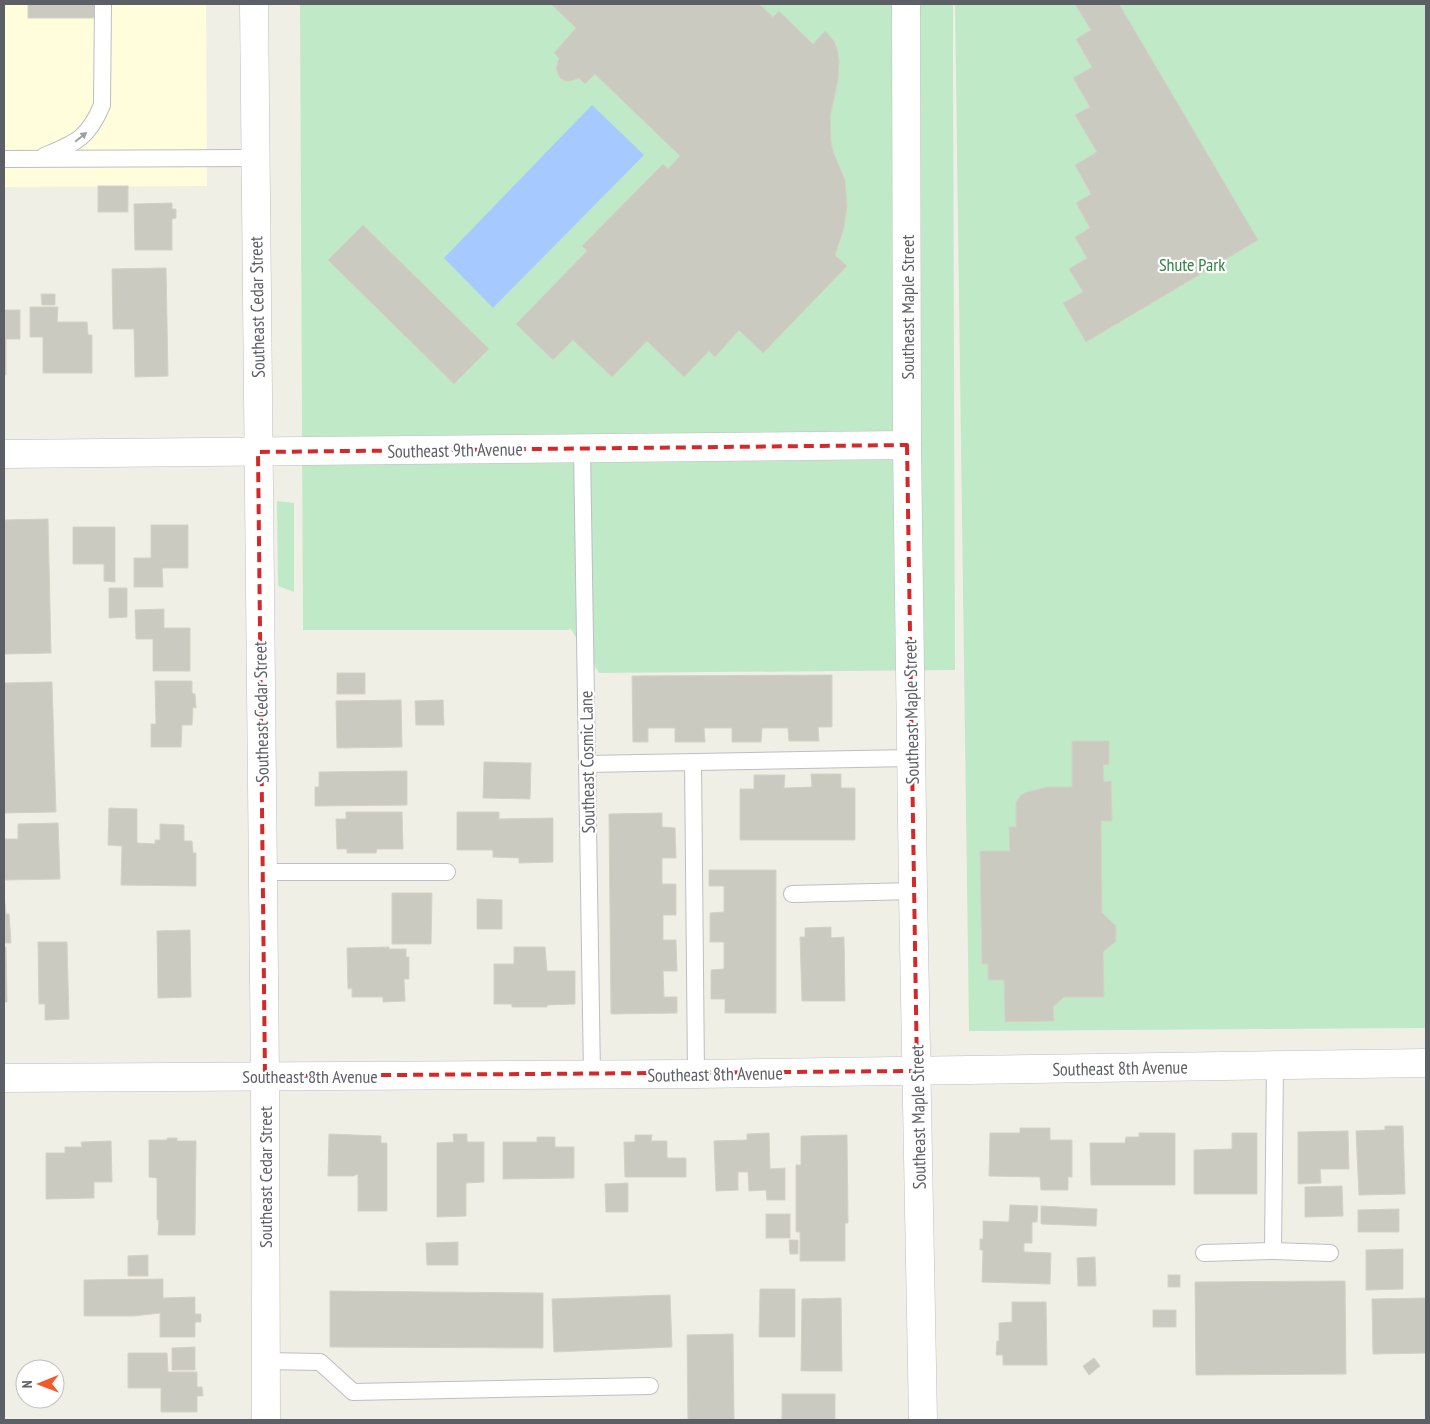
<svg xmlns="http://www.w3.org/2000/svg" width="1430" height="1424" font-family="'PT Sans Narrow',sans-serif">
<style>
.commercial{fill:#fffddb}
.green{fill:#c0e9c7}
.water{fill:#a6caff}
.building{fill:#cbcac1;stroke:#d5d2c3}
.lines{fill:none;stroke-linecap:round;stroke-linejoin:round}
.service-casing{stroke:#bdbec4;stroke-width:18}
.minor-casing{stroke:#bdbec4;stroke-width:29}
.service{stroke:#fff;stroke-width:16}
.minor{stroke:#fff;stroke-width:28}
.oneway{fill:#9e9fa3}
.marked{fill:none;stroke:#d62828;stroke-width:4;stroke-dasharray:10 6;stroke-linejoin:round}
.labels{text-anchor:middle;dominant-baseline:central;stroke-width:4.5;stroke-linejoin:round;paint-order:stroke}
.park-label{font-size:18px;fill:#308241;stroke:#fff}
.street-label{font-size:18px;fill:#5d5f66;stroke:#fff}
</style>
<rect width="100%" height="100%" fill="#f0efe5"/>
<!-- commercial -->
<path class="commercial" d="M4,4H206L207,186L4,187Z"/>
<!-- green -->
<g class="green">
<path d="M300,4H954L953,7V51L955,670L599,673L570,628L569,630H303Z"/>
<path d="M955,4H1426V1028L969,1031Z"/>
<path d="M277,501L294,503V592L278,586Z"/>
</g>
<!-- water -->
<path class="water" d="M592,105L644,155L493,308L444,258Z"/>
<!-- building -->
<g class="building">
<rect x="28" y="4" width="69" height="14"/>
<path d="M551,4H759L773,17L779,11L813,44L825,31L834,41L838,52L839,61L838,80L830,117L831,142L834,154L845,180L847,206L844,228L835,255L847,266L763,353L739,330L715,357L709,351L684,377L647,341L612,377L573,340L553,360L516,324L587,251L582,246L663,164L668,169L680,156L595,74L585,84L579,78L571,81H565L560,78L556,69L559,58L554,53L576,28Z"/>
<path d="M1075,4H1119L1258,240L1086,342L1063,303L1083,292L1069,269L1087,258L1075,237L1090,228L1076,203L1091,194L1075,165L1097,152L1075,115L1090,107L1073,78L1092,67L1076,39L1091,30Z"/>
<rect x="98" y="186" width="30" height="26"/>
<path d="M172,203V209H176V218L172,219V250H135L134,204Z"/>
<path d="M363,225L489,349L454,384L328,260Z"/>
<path d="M166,268L168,376L135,377L134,329H113L112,269Z"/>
<path d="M41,294H55V305H42Z"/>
<path d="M30,307H58L57,322H87L88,335H92V373H43V337H30Z"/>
<path d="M4,310H20V339H6V375H4Z"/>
<path d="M48,519L51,653L4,654V520Z"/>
<path d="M151,525H188V568H162L163,587H134V558H151Z"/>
<path d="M73,527H115V582L104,581V564H73Z"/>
<path d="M109,588H127V617L109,618Z"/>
<path d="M164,609V628H190V671H153V639H136L135,610Z"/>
<rect x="337" y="673" width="28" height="21"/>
<path d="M832,675V727H818L819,741H789L788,728H762L761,742H732V728H704L705,742H675V728H648V742H633L632,676Z"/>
<path d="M155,681H192V693L195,694L196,708L193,707L192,725H182L181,747H151V724H156Z"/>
<path d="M52,682L56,812L4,813V683Z"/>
<path d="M401,700L402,747L337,748L336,701Z"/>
<path d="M443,700L444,725H416L415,701Z"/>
<path d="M1072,741H1109V764L1103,765L1104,782L1111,781L1112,821H1101L1102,913L1116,926V941L1103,952L1104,997H1064L1053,1007L1054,1021L1005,1022L1004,980H988V964H982L980,851H1010L1009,827H1016V802L1021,795L1027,792L1047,787H1072Z"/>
<path d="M484,762L531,763L530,799L483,798Z"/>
<path d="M407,771V805L315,806V787H319V772Z"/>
<path d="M811,774H841V788H855V840H740V789H754V775H785L784,788L812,787Z"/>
<path d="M109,808L137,809V843L155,844V840H160V824L184,825V841H192L193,853H196V886L121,885L122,846L108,845Z"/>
<path d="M346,812H402L403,849H377L376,853H347V849H337L336,819H346Z"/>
<path d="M457,812H499V819L553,818V862L519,863V858L493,857V850H457Z"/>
<path d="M662,813V827L675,828L676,858H662V884H676V915H663V940H676L677,971H663L664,997H677V1013L611,1014L609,814Z"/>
<path d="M58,823L60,879L4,880V839H18V824Z"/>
<path d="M709,870H776V1013H725V999H711V970L724,969V942H710V913L724,912V886H709Z"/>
<path d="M392,893H432L431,944H392Z"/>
<path d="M4,894L6,914H9L11,943H4Z"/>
<path d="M477,899L502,900V929H477Z"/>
<path d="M831,927V938L844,937L845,1001H802L800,937H805V928Z"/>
<path d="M190,930L191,997L158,998L157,931Z"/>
<path d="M38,942H67L69,1019L45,1020V1004H39Z"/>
<path d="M4,947H6L7,1002H4Z"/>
<path d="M389,947V949H406V957H409V979H404L405,1001L383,1002V997H352V988L348,989L347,948Z"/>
<path d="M514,947H545L547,971H575V1004L547,1005V1007H512V1004H494V964H514Z"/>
<path d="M1385,1126H1403L1405,1194L1359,1195L1356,1131L1385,1130Z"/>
<path d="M1020,1128H1050V1140H1072V1177H1068V1190H1041L1040,1177L989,1176L990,1133H1020Z"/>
<path d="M1348,1131L1349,1169H1320L1321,1183L1298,1184V1132Z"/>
<path d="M769,1133L770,1169L785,1168V1200H767L766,1190L749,1191L748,1172H738V1190L716,1191L714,1141L747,1140V1134Z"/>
<path d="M1139,1133H1175V1185H1091L1090,1143H1125L1126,1137H1139Z"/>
<path d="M1232,1133H1257V1194H1194V1150L1232,1149Z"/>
<path d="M329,1134L381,1136V1143H387V1211H358V1174L353,1176H328Z"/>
<path d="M453,1134H467V1142H484V1182L466,1183V1216L437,1217V1143L454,1142Z"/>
<path d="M635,1135H652L651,1141H667V1158H686V1177H625L624,1142H635Z"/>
<path d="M847,1135L848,1223H845V1261H800V1232H796V1165H801V1136Z"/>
<path d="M537,1137H555V1147H574V1178L503,1179V1142H537Z"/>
<path d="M167,1138H177V1141H196L195,1235H158L159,1220H157V1178L149,1177V1140H167Z"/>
<path d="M111,1141L112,1182H94V1198L46,1199V1153H65V1147H82L81,1142Z"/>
<path d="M628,1183V1212H606L605,1184Z"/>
<path d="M1342,1186L1343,1216L1305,1217V1187Z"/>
<path d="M1010,1205L1038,1206L1037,1222H1032V1243H1024V1252L1051,1253L1050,1284L982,1282L983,1250H980V1239H983V1221L1009,1222Z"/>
<path d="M1041,1206L1097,1209L1096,1226L1041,1224Z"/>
<path d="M1399,1209V1232H1358V1210Z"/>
<rect x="766" y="1214" width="24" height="24"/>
<path d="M789,1240H798V1254H790Z"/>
<path d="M458,1242V1265H427L426,1243Z"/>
<path d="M1403,1249V1289L1366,1290V1250Z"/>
<path d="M148,1255V1276H128V1256Z"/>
<path d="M1095,1257L1096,1286H1078L1077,1258Z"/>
<rect x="1168" y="1275" width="12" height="12"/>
<path d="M163,1279V1298L195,1297V1314H201V1322H195V1337H160V1313L134,1316H84V1280Z"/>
<path d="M1345,1281L1346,1374L1196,1375L1195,1282Z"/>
<path d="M760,1289H795V1337H759Z"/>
<path d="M330,1291L543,1293V1348L330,1347Z"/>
<path d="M670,1295L672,1347L554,1352L552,1299Z"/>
<path d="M841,1298L842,1371H801L802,1299Z"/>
<path d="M1426,1298V1353L1373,1354L1372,1299Z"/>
<path d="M1012,1302H1046L1047,1365H1003V1355H996L997,1341H999V1323L1012,1322Z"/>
<rect x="1153" y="1310" width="23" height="17"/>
<path d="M733,1334L734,1420H688L687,1335Z"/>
<path d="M195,1347V1370H172V1348Z"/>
<path d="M128,1353H167L168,1372H197V1387H202L203,1396H197V1412H161V1388H128Z"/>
<path d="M1094,1358L1100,1366L1089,1375L1083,1366Z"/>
<rect x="782" y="1394" width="53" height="26"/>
</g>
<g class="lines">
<!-- service casing -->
<g class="service-casing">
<g id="service">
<path d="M44,156C75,143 88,139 102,105L103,4"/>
<path d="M4,159L255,158"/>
<path d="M582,449L592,1075"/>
<path d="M693,762L696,1074"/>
<path d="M587,764L911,758"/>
<path d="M263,872H447"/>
<path d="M792,894L913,891"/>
<path d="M1273,1251L1275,1065"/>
<path d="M1204,1253L1273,1251L1330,1253"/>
<path d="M265,1361L320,1362L353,1392L650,1386"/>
</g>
</g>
<!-- minor casing -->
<g class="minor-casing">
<g id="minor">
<path d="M254,4L265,1076L266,1420"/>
<path d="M906,4L907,445L913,891L923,1420"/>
<path d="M4,454L907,445"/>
<path d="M4,1078L696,1074L1426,1063"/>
</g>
</g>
<!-- service -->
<use href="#service" class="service"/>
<!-- minor -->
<use href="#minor" class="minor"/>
</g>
<!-- one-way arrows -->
<defs><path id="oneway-solid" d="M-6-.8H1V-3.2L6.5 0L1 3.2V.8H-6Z" transform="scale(1.25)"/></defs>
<use class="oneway" href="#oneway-solid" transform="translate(81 137) rotate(-39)"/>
<!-- marked area -->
<path class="marked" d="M907,445L917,1071L265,1076L258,452Z"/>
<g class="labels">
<!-- park labels -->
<g class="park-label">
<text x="1192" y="264">Shute Park</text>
</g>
<!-- street labels -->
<g class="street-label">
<text transform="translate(257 307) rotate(-91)">Southeast Cedar Street</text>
<text transform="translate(907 307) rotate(-90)">Southeast Maple Street</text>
<text transform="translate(455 450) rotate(-1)">Southeast 9th Avenue</text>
<text transform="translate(261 712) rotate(-91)">Southeast Cedar Street</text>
<text transform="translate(911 712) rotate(-91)">Southeast Maple Street</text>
<text transform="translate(587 762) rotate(-91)">Southeast Cosmic Lane</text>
<text transform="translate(1120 1068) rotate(-1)">Southeast 8th Avenue</text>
<text transform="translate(715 1074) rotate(-1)">Southeast 8th Avenue</text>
<text x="310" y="1076">Southeast 8th Avenue</text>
<text transform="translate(918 1117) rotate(-91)">Southeast Maple Street</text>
<text transform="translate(265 1177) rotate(-90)">Southeast Cedar Street</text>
</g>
</g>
<!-- border -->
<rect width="1430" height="1424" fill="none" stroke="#5d5f66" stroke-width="10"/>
<!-- north arrow -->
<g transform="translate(40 1384) rotate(269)"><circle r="24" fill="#ffffff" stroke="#bebfc2"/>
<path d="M0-4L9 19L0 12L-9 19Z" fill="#f25a29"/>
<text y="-8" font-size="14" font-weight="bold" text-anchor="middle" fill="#5d5f66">N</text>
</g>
</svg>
